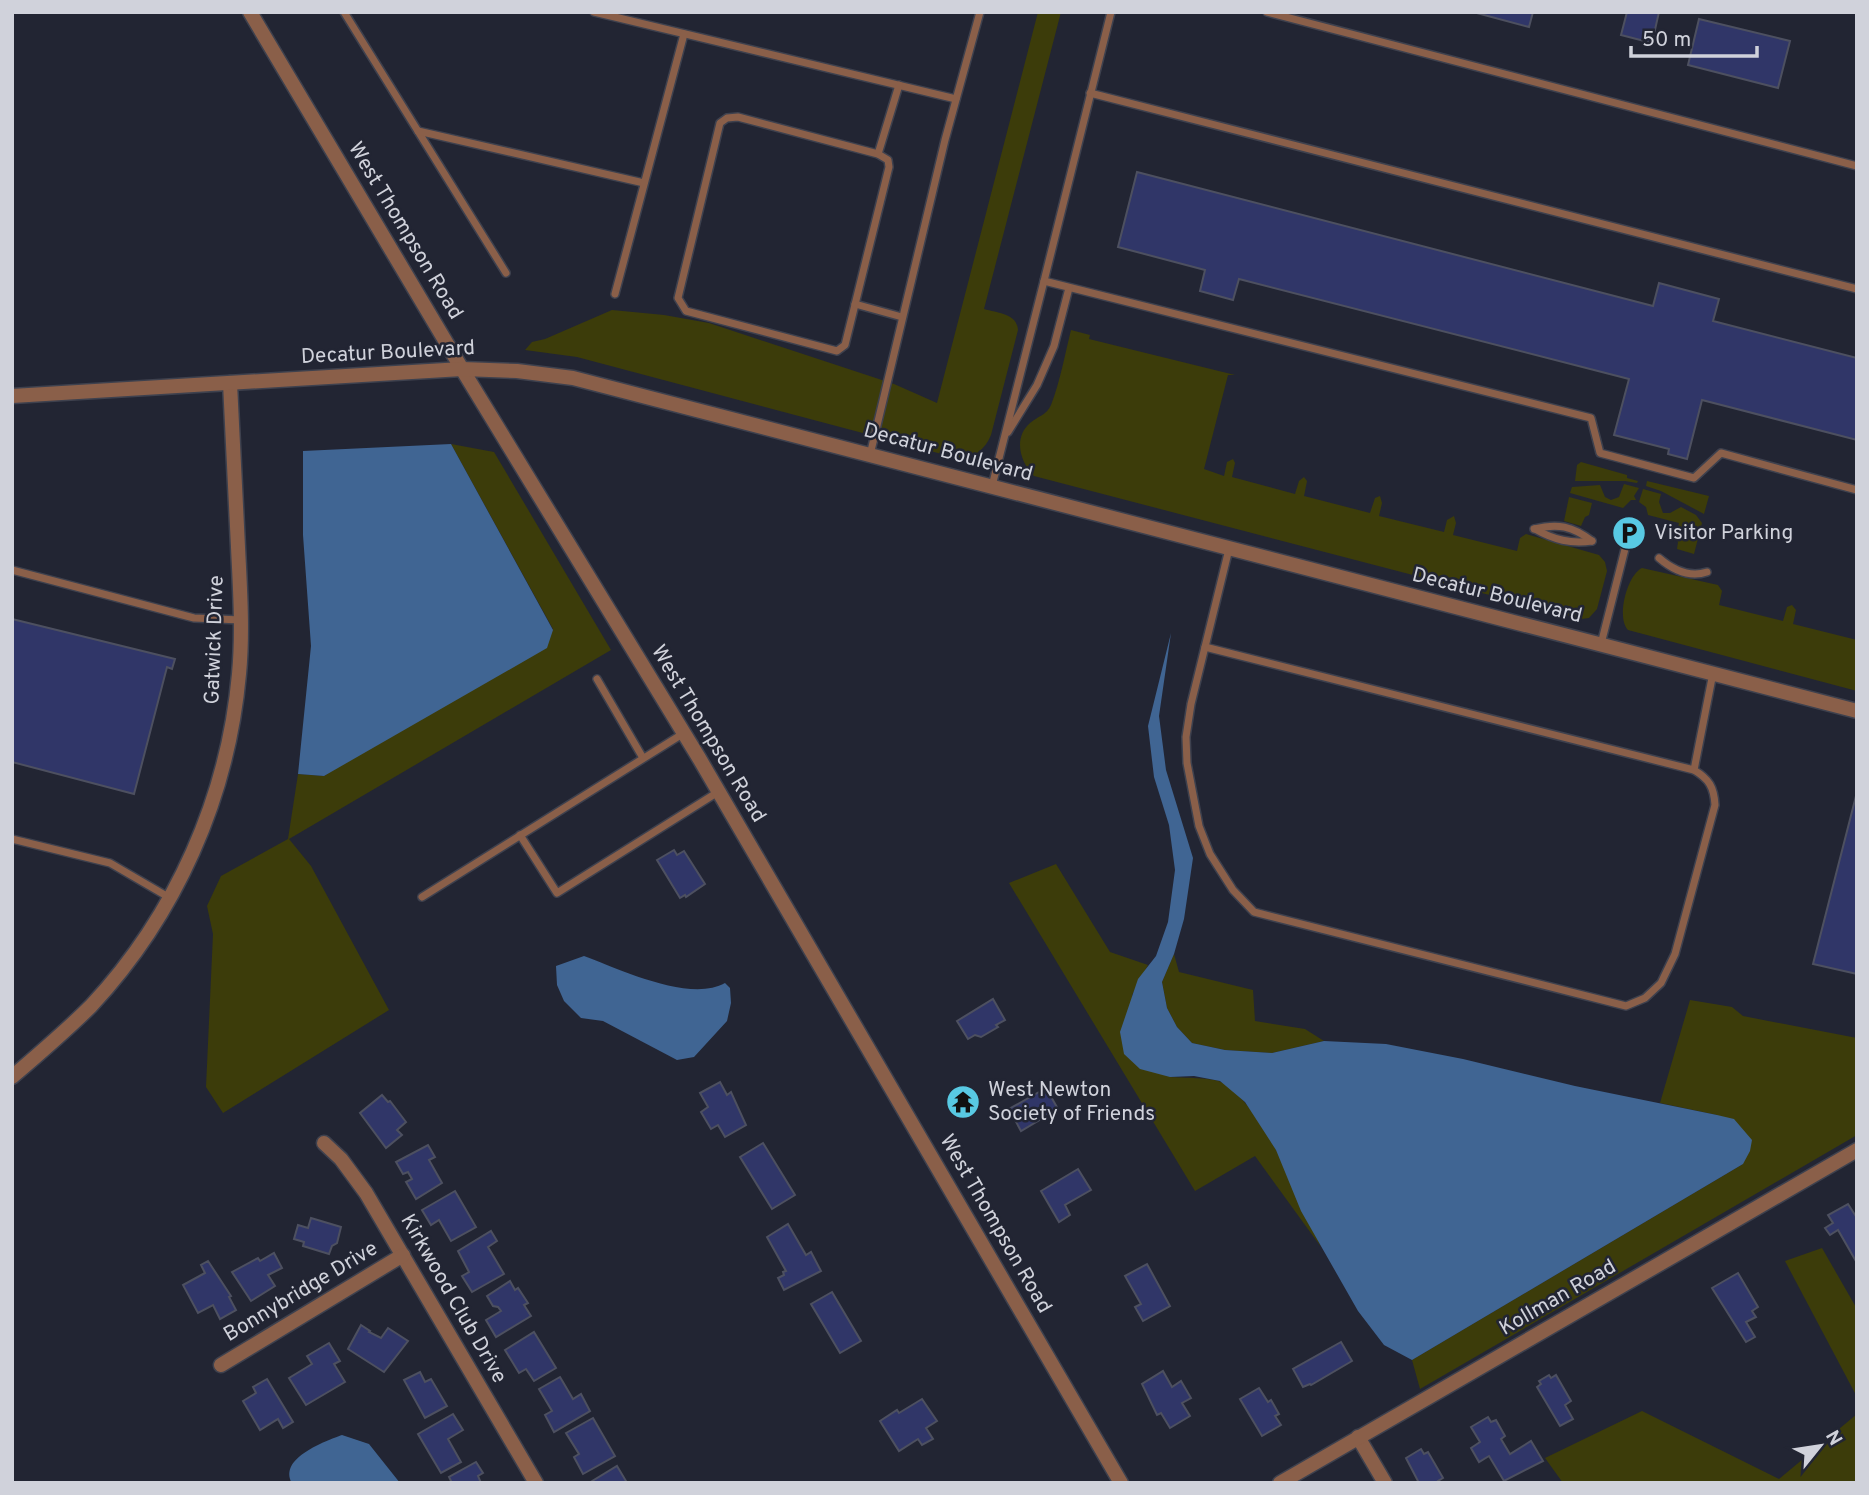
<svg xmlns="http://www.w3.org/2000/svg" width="1869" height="1495" font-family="Overpass,sans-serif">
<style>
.green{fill:#3c3c0a}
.water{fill:#406593}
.building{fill:#303668;stroke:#4d5060;stroke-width:2}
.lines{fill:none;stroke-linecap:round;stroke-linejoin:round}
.service-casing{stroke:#3e414e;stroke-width:10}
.minor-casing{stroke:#3e414e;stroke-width:17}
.tertiary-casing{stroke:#3e414e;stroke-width:17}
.service{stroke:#8a5f49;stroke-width:7}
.minor{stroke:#8a5f49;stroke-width:14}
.tertiary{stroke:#8a5f49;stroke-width:14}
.labels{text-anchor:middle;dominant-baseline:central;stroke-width:5;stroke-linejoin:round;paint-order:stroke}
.street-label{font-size:21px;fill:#d0d2db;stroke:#222533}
.poi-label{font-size:21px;fill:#d0d2db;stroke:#222533;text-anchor:start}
</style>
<rect width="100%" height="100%" fill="#222533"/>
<!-- green -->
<g class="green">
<path d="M1038,12H1061L984,309C997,313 1017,313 1018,330L991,435C984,452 971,460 953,457L577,357L525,350L532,342L545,339L612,310L664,315L709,323L894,384L937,403Z"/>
<path d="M1071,330L1090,335L1089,339L1235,375H1228L1204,469L1224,476L1227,462L1233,459L1235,463L1232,477L1295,494L1299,481L1304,477L1307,481L1304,496L1370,513L1375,498L1380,496L1382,503L1379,516L1444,532L1447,520L1454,516L1456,523L1453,535L1517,551L1520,538L1526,534L1599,555L1605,562L1607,571L1597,609L1589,618L1581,619L1034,476C1020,462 1013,438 1030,423C1038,416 1047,415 1051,405C1060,382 1065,354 1071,330Z"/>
<path d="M451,444L494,452L611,650L289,839L311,866L389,1010L223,1113L206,1087L213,934L207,906L221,876L288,839L298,774L324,776L553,629Z"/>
<path d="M1581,462L1627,475V478L1638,481L1637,483L1625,481H1575L1577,465Z"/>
<path d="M1647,481L1709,496L1704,514L1661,491L1646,486Z"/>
<path d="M1624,484L1639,488L1634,496L1636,500H1631L1623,508L1570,493L1572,487L1600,485L1605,497L1611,500L1619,497Z"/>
<path d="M1643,489L1661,494L1659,502L1663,513H1670L1681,507L1696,515L1702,523L1694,554L1677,549L1678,542L1675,538L1679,523L1648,515L1646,507L1639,502Z"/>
<path d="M1569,497L1592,503L1589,515L1585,517L1581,526L1564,521Z"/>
<path d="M1642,568L1718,585L1722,591L1719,605L1783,621L1787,607L1792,605L1796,610L1793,624L1857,640V691L1628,630C1616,618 1627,575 1642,568Z"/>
<path d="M1056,864L1110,952L1148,965L1132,995L1170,1077C1182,1078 1213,1077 1223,1083C1267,1111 1299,1199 1321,1247L1255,1156L1195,1191L1009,883Z"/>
<path d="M1174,954L1179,972L1253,990L1255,1021L1305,1029L1324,1041L1272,1053L1225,1050L1192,1043L1177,1027L1167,1008L1162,982Z"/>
<path d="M1690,1000L1732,1007L1743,1016L1857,1038V1135L1420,1389L1412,1360L1743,1164L1717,1115L1660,1103Z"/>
<path d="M1822,1248L1857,1309V1397L1785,1261Z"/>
<path d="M1642,1411L1779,1479L1857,1414V1483H1563L1545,1458Z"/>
</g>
<!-- water -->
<g class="water">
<path d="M451,444L553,630L547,648L324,776L298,774L311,646L303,535V451Z"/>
<path d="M1171,633L1159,716L1166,770L1193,858L1184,919L1174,954L1162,982L1167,1008L1177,1027L1192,1043L1225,1050L1272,1053L1324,1041L1386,1044L1463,1059L1575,1086L1717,1115L1734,1119L1752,1140L1750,1151L1743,1164L1412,1360L1384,1345L1358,1311L1301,1211L1276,1150L1245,1102L1220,1081L1194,1076L1170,1077L1140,1069L1124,1054L1120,1032L1138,979L1156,956L1168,922L1175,870L1169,825L1154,777L1148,726Z"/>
<path d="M584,956C619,969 690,1003 725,983L730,988L731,1003L727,1021L694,1057L677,1060L603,1021L581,1018L564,1001L557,985L556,966Z"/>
<path d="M342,1435L369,1444L400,1483H292C278,1458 326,1441 342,1435Z"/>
</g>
<!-- building -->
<g class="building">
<path d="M1473,12H1533L1529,27Z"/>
<path d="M1627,12H1659L1652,43L1621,35Z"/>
<path d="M1699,19L1790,41L1778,88L1688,65Z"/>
<path d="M1137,172L1653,306L1659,283L1719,299L1713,321L1857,358V440L1702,400L1687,459L1668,454L1669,449L1614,435L1629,379L1239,279L1233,300L1200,291L1205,270L1118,247Z"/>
<path d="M12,619L175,659L172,669L167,667L134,794L12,762Z"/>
<path d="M1857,792V974L1813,964Z"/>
<path d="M674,850L677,855L684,851L705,884L686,897L685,895L680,898L657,860Z"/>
<path d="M993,999L1005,1020L996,1025L998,1027L981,1037L975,1035L968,1039L957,1021Z"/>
<path d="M720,1082L727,1095L731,1092L746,1125L725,1137L718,1125L711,1129L701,1112L708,1107L700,1093Z"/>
<path d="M1046,1088L1058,1109L1021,1131L1009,1109Z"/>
<path d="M382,1095L388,1102L390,1101L406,1122L397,1130L402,1135L386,1148L360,1113Z"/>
<path d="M763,1143L795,1195L772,1209L740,1157Z"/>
<path d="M428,1145L435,1157L429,1160L442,1183L416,1199L406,1182L412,1179L408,1172L403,1174L396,1162Z"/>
<path d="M1078,1169L1091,1190L1065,1205L1070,1215L1059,1222L1041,1191Z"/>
<path d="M455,1191L476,1227L451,1241L439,1220L431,1225L422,1210Z"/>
<path d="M1848,1204L1857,1218V1263L1838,1230L1830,1235L1825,1228L1833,1223L1828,1215Z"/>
<path d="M311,1218L341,1227L337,1243L332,1246L329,1254L303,1246L304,1242L294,1239L298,1225L308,1228Z"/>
<path d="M788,1224L806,1255L811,1252L821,1271L784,1290L778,1278L784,1275L783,1272L786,1271L767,1237Z"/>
<path d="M491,1231L497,1241L488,1247L504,1274L472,1292L462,1276L469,1272L458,1251Z"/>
<path d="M274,1253L282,1268L268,1275L275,1286L251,1301L232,1272L258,1258L260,1261Z"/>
<path d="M208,1261L231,1296L229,1297L236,1310L220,1319L213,1305L198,1313L183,1285L205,1273L201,1265Z"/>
<path d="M1147,1264L1170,1306L1143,1321L1135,1307L1141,1304L1125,1276Z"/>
<path d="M1738,1273L1758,1307L1752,1311L1756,1317L1746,1322L1755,1337L1746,1342L1712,1288Z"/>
<path d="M510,1281L515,1290L518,1288L528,1303L524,1305L531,1316L496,1337L486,1320L501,1311L498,1307L493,1306L487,1296Z"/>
<path d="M832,1292L861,1341L840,1353L811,1304Z"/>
<path d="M361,1325L370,1331L369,1332L381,1338L388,1328L408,1341L384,1372L348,1349Z"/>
<path d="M534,1332L556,1368L534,1381L526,1369L519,1373L505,1350Z"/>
<path d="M1341,1342L1352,1361L1311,1385L1310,1384L1303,1387L1293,1369Z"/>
<path d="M329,1343L340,1361L334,1364L345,1382L306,1405L289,1378L312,1364L307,1356Z"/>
<path d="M1163,1371L1172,1387L1181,1381L1191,1398L1182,1403L1190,1416L1170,1428L1161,1413L1157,1415L1142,1384Z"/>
<path d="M420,1372L425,1382L431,1379L447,1406L425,1418L404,1380Z"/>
<path d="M1549,1375L1551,1378L1556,1375L1571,1401L1565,1405L1573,1419L1560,1426L1537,1387L1541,1384L1539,1381Z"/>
<path d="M560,1377L573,1399L581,1394L590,1411L554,1432L545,1415L552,1411L539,1389Z"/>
<path d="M267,1379L293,1422L283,1428L278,1419L260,1430L243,1401L256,1393L253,1387Z"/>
<path d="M1259,1388L1268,1402L1271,1400L1279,1414L1275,1416L1281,1425L1262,1436L1240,1399Z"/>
<path d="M922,1399L937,1421L926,1428L933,1439L922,1445L918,1439L899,1451L880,1421L897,1410L899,1413Z"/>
<path d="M453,1414L463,1430L448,1439L461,1462L441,1473L418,1434Z"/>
<path d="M1488,1417L1491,1422L1496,1420L1505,1436L1501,1439L1510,1454L1531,1441L1543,1461L1504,1481L1489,1456L1479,1462L1471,1448L1480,1442L1471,1427Z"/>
<path d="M593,1418L615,1456L583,1474L574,1457L579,1454L566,1433Z"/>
<path d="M1421,1449L1424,1454L1428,1452L1443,1478L1438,1481L1439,1483H1419L1406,1458Z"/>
<path d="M476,1462L483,1473L478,1476L481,1483H452L449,1477Z"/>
<path d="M617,1466L626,1481L624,1483H589Z"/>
</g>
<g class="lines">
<!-- service casing -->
<g class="service-casing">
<g id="service">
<path d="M344,12L506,273"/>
<path d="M594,12L956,99"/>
<path d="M1111,12L1044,281L1591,418L1600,453L1694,478L1721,453L1857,490"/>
<path d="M1267,12L1857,166"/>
<path d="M1090,93L1857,289"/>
<path d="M738,117L878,154L888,160L889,167L845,345L837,351L686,311L678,298L720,123L727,118Z"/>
<path d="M418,131L644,183"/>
<path d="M878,154L899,85"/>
<path d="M615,294L684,34"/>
<path d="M855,304L902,317"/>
<path d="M1008,432L1037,385L1054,346L1069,288"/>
<path d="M870,455L945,140L980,12"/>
<path d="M992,486L1044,281"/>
<path d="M1534,529C1558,523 1572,526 1592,541"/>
<path d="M1535,529C1554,540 1571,544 1592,541"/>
<path d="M1229,549L1191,704L1186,737L1187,763L1199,826L1210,854L1233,890L1254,912L1626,1006L1645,998L1661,983L1675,954L1715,805C1714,787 1709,779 1694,770L1713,673"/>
<path d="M1659,558C1673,570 1689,578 1707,572"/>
<path d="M12,570L194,618L241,620"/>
<path d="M1601,644L1625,549"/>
<path d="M1205,647L1694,770"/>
<path d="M597,679L643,758"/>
<path d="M520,835L557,893L718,792"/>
<path d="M12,839L110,863L170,898"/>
<path d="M422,897L684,733"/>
</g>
</g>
<!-- minor casing -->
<g class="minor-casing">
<g id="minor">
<path d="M250,12L462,369L699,758L1121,1483"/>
<path d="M12,1077C39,1054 66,1031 91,1006C176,915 228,797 239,674C243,632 240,589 238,547C235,492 233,437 230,383"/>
<path d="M324,1143L341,1159L366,1193L536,1483"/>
<path d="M221,1365L403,1255"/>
<path d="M1358,1437L1385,1483"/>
<path d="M1280,1483L1857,1150"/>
</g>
</g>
<!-- tertiary casing -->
<g class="tertiary-casing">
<path id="tertiary" d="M12,396L462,369L517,371L573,378L1857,711"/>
</g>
<!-- service -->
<use href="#service" class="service"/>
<!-- minor -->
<use href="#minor" class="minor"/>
<!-- tertiary -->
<use href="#tertiary" class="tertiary"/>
</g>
<!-- icons -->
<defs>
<g id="parking-disc" transform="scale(1.75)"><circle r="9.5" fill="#58c9e3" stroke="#222533"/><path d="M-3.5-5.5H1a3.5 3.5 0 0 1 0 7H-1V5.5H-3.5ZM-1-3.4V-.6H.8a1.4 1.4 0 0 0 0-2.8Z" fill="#111"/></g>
<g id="temple-disc" transform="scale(1.75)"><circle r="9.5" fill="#58c9e3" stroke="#222533"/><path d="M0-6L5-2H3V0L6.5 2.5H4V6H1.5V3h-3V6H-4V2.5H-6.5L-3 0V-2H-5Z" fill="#111"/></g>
</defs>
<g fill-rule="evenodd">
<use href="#parking-disc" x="1629" y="533"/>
<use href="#temple-disc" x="963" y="1102"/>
</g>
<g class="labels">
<!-- street labels -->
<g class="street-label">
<text transform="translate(405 231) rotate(59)">West Thompson Road</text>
<text transform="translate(388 353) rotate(-3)">Decatur Boulevard</text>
<text transform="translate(948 453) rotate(15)">Decatur Boulevard</text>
<text transform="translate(1497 596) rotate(14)">Decatur Boulevard</text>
<text transform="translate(215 640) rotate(-88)">Gatwick Drive</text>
<text transform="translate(708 734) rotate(59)">West Thompson Road</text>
<text transform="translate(995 1224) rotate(60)">West Thompson Road</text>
<text transform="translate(301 1292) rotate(-31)">Bonnybridge Drive</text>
<text transform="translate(1558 1298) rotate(-30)">Kollman Road</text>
<text transform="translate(453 1299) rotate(60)">Kirkwood Club Drive</text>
</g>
<!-- poi labels -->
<g class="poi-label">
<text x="1654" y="533">Visitor Parking</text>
<text x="988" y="1090">West Newton<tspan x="988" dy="24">Society of Friends</tspan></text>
</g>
</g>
<!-- border -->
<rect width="1869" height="1495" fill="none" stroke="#d0d2db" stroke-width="28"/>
<!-- north arrow -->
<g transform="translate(1820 1446) rotate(60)" stroke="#222533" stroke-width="5" paint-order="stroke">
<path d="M0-5L12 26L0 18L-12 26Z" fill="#d0d2db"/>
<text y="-10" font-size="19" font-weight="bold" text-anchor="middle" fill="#d0d2db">N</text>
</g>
<!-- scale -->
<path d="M1631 46v10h126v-10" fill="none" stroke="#d0d2db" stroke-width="3.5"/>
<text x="1642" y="46" font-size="21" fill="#d0d2db" stroke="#222533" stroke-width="5" paint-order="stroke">50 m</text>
</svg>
